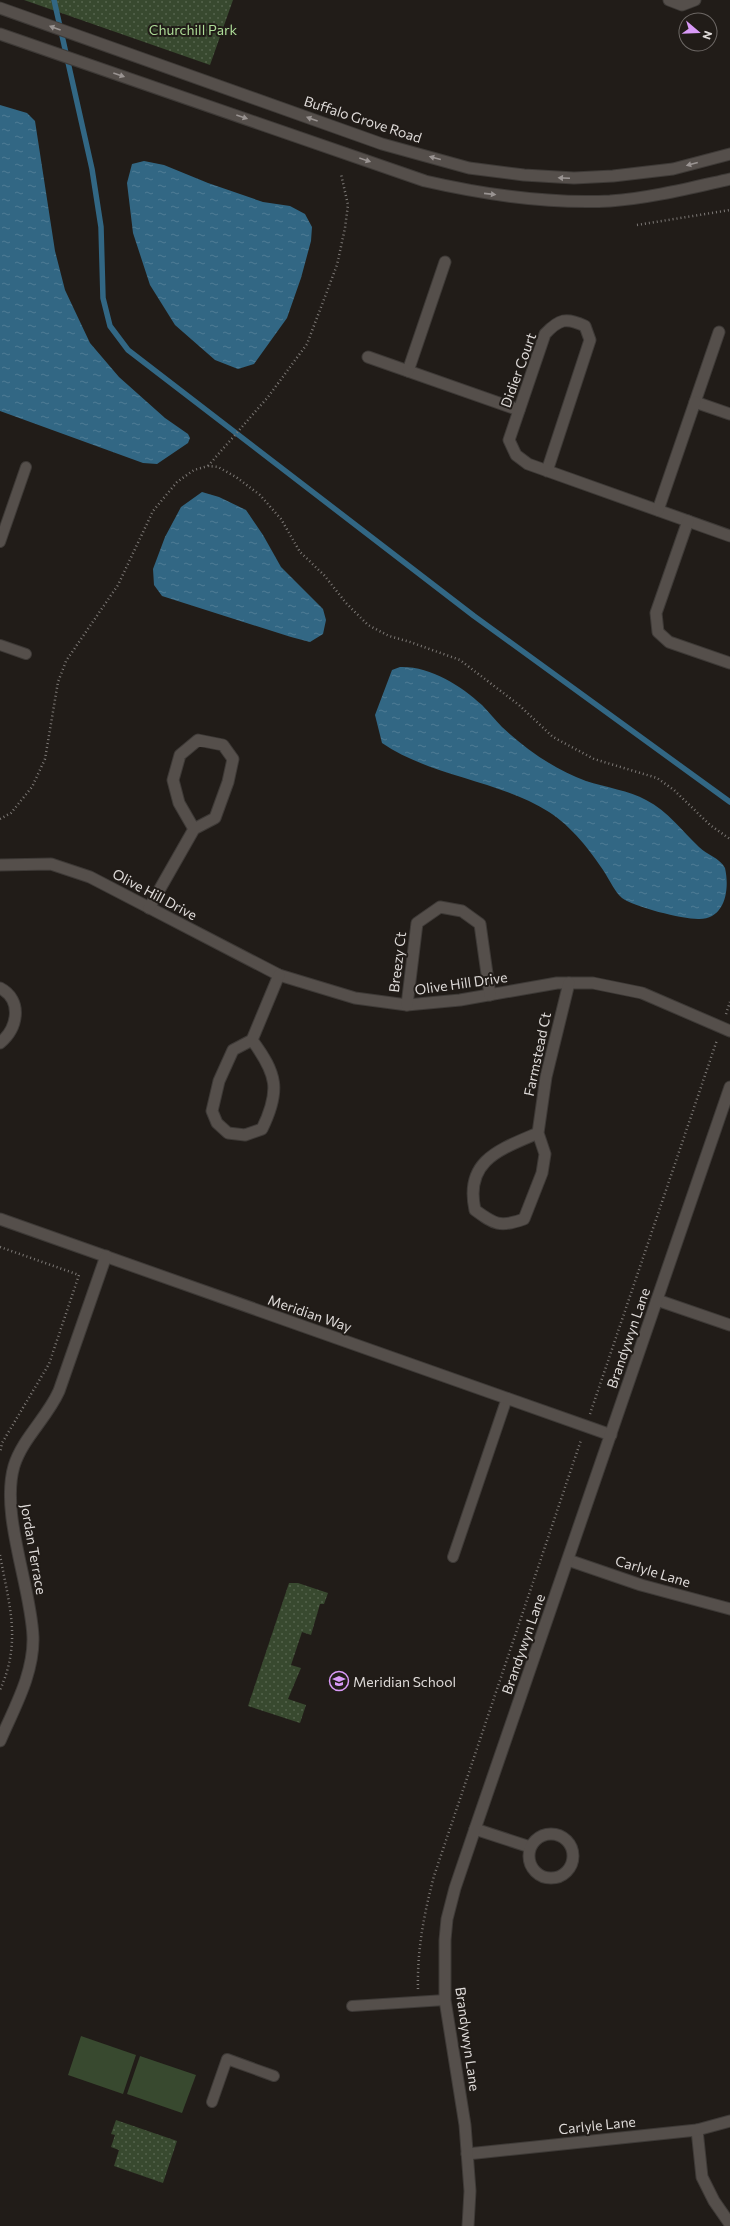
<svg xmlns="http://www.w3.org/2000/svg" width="730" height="2226" font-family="Commissioner,sans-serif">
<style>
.grass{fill:#38492f}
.park{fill:url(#park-dots)}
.water{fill:url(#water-ripples)}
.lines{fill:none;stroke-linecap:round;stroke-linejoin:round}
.stream{stroke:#326784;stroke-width:5.5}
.service-casing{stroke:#3e3a37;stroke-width:12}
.minor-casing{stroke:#3e3a37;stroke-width:13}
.secondary-casing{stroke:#3e3a37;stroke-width:13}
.path{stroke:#7d7976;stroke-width:2.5;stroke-dasharray:1 3;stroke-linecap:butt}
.service{stroke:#554f4b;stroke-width:10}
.minor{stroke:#554f4b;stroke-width:11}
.secondary{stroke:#554f4b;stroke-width:11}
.oneway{fill:#9a9492}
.labels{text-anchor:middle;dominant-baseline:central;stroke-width:4;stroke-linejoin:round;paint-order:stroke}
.park-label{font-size:14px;fill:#addb97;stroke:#211c18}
.street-label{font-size:14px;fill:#dedad8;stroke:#211c18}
.poi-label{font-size:14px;fill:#dedad8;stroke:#211c18;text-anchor:start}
</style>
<defs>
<pattern id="park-dots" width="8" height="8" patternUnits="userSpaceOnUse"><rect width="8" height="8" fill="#38492f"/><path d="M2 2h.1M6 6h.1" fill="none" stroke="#54634c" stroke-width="1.8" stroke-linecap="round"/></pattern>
<pattern id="water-ripples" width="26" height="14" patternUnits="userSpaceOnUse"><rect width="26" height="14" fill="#326784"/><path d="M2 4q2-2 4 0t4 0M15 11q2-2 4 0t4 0" fill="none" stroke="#4f7c95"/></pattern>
</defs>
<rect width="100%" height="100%" fill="#211c18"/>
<!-- grass -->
<g class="grass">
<path d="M81,2036L136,2055L123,2094L68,2075Z"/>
<path d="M140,2056L196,2075L182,2113L127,2094Z"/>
</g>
<!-- park -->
<g class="park">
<path d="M24,0H233L210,65Z"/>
<path d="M289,1583H298L328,1593L324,1604H320L311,1635L302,1632L291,1665L301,1668L288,1699L306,1705L300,1723L248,1706Z"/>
<path d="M116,2120L177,2141L163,2183L114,2166L119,2150L111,2147L115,2135L111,2134Z"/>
</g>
<!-- water -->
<g class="water">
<path d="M0,105L27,113L35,121L55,251L65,290L90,343L119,377L165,418L188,434L190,438L188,443L157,464L143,463L0,411Z"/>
<path d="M144,161L164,165L208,183L263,202L290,206L305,214L312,227L311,241L301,278L287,318L254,364L238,369L215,360L175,325L150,285L133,233L127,183L132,164Z"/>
<path d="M202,492L219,497L246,510L263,535L281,567L323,609L326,620L323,634L310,642L291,637L162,596L154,585L153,569L165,537L181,507Z"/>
<path d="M400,667C430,666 460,685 482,705C489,712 495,720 502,727C526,749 555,770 586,781C605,787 630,791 646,800C668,811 682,831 699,847C707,855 720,858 725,868C730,890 725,920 698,919C682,919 634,907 622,898C615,892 610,881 605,873C591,851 571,826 549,812C498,780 432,777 382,743L375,715L392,670Z"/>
</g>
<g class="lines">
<!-- stream -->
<path class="stream" d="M54,0L92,169L101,227L103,298L110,326L128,350L474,616L730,802"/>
<!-- service casing -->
<g class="service-casing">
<g id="service">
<path d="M0,542L26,467"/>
<path d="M0,645L26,654"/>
<path d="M453,1557L507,1398"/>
<path d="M352,2006L445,2000"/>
<path d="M212,2102L227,2059L274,2076"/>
</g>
</g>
<!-- minor casing -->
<g class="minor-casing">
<g id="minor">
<path d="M669,0L682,5L695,0"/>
<path d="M719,332L695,402L730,414"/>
<path d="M368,357L519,410"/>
<path d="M408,371L445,262"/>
<path d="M547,471L590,340L585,326C566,317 559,319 545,334L509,440L516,455L528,464L730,536"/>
<path d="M658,510L695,402"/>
<path d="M688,521L656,613L658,632L669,642L730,663"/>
<path d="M0,865L51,864L90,877L279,975L355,998L407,1005L460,1000L557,983H593L642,993L730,1031"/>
<path d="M149,908L194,829L215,818L228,782L233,759L223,745L198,740L180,755L173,780L179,803L194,829"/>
<path d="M0,988C23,1000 18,1028 0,1043"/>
<path d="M407,1005L417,923L440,907L462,911L480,924L490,995"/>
<path d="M252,1040C277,1074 281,1090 262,1129L245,1135L228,1133L217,1123L212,1111L219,1081L233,1050L252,1040L279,975"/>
<path d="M538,1133C501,1149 464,1160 475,1210C494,1224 500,1228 524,1219L542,1173L545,1154L538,1133L546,1077L569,983"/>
<path d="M0,1219L611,1435"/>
<path d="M657,1300L730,1325"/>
<path d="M568,1560L641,1585L730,1609"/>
<path d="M0,1741C14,1708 34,1674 33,1637C31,1586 0,1514 14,1466C22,1439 47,1418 59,1391L106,1256"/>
<path d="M475,1829L530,1847"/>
<circle cx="551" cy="1856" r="22"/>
<path d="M697,2130L702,2177L714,2201L730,2224"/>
<path d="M467,2154L697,2130L730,2121"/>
<path d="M468,2226L470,2191L465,2125L445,2000V1940L447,1919L455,1888L475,1829L730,1087"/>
</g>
</g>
<!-- secondary casing -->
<g class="secondary-casing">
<g id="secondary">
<path d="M0,8L382,144L469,168L524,175L574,178L613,176L673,169L730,154"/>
<path d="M0,34L425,181C486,195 547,204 610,201C651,198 690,188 730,179"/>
</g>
</g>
<!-- path -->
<g class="path">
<path d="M637,225L730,210"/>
<path d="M208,466L268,397L307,344L337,265L345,228L348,205L341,174"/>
<path d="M0,819L11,813L32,787L45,759L58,682L66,661L118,585L153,511L177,482L194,470L208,466L218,467L236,477L260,495L281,519L300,552L324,575L346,603L368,625L389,636L410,642L460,660L519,705L553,737L594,759L657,778L674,790L710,825L730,839"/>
<path d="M726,1014L730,1002"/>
<path d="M0,1247L79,1275L49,1364L2,1443L0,1453"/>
<path d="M590,1414L717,1040"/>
<path d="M0,1555C9,1605 22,1641 0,1690"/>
<path d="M418,1989C417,1950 424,1914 434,1876L581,1440"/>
</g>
<!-- service -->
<use href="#service" class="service"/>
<!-- minor -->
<use href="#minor" class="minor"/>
<!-- secondary -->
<use href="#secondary" class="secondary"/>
</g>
<!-- one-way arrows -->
<defs><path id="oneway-solid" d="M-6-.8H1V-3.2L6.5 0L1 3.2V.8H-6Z"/></defs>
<g class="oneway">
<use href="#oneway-solid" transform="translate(55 28) rotate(-160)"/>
<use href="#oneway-solid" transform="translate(119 75) rotate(19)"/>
<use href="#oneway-solid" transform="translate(242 117) rotate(19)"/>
<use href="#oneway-solid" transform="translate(312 119) rotate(-160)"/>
<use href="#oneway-solid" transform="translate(435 158) rotate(-165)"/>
<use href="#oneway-solid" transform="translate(365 160) rotate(19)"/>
<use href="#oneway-solid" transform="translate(692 164) rotate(165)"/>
<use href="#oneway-solid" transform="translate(564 178) rotate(-177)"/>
<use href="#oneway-solid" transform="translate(490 194) rotate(6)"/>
</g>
<!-- icons -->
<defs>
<g id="school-ring" transform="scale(1)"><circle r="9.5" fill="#211c18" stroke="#d99af7" stroke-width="1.5"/><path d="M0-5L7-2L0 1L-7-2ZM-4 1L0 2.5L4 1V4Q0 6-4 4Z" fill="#d99af7"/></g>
</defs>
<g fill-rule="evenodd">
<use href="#school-ring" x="339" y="1681"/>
</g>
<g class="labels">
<!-- park labels -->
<g class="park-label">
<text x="193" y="29">Churchill Park</text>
</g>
<!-- street labels -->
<g class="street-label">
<text transform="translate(363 119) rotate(18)">Buffalo Grove Road</text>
<text transform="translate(518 370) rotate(-70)">Didier Court</text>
<text transform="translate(155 894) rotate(28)">Olive Hill Drive</text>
<text transform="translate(397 962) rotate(-83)">Breezy Ct</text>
<text transform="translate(461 983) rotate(-8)">Olive Hill Drive</text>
<text transform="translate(537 1054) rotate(-78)">Farmstead Ct</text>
<text transform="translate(310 1313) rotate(19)">Meridian Way</text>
<text transform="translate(628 1338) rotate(-71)">Brandywyn Lane</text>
<text transform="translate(34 1549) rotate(80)">Jordan Terrace</text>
<text transform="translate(653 1571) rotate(17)">Carlyle Lane</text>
<text transform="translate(523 1644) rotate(-71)">Brandywyn Lane</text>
<text transform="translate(468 2039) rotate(82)">Brandywyn Lane</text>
<text transform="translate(597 2125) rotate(-6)">Carlyle Lane</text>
</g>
<!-- poi labels -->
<g class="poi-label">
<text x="353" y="1681">Meridian School</text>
</g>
</g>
<!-- north arrow -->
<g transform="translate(698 32) rotate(109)"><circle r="19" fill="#211c18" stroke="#6d6865"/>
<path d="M0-3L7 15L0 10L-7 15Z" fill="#d99af7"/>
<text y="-6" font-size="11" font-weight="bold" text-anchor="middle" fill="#dedad8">N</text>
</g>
</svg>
